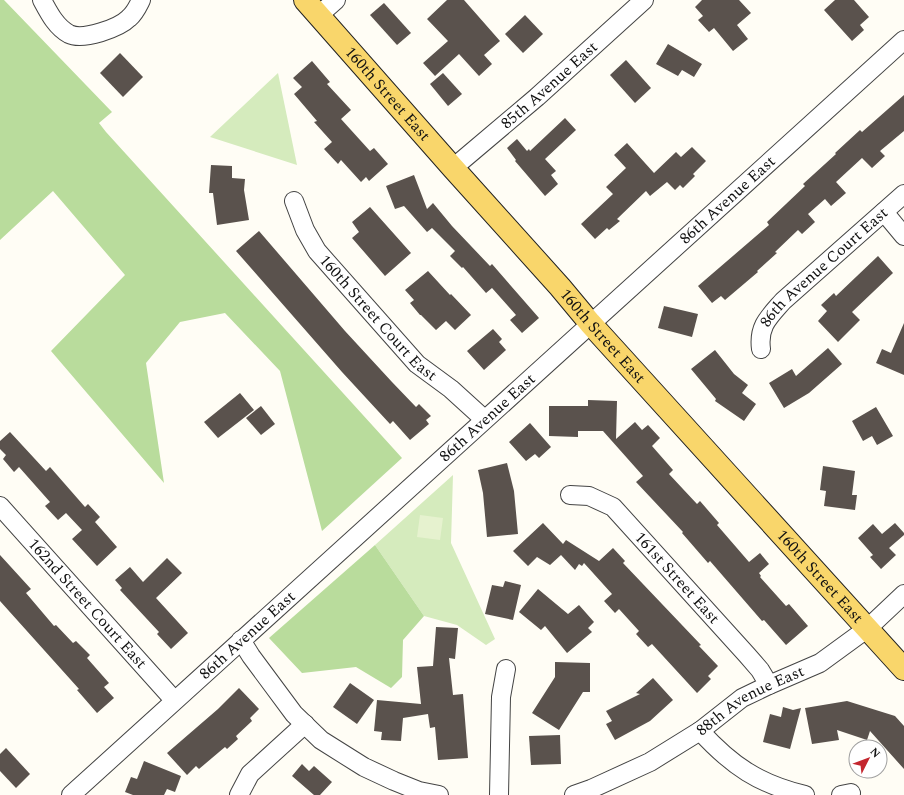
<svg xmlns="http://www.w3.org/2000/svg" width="904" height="795" font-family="Spectral,serif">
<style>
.green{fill:#d5ebbd}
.forest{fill:#b9dc9c}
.pitch{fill:#e6f2cf}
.building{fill:#5a524d}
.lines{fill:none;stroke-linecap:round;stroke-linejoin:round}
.minor-casing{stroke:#444;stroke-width:20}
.major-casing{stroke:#222;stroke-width:24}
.minor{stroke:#fff;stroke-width:18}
.major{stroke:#f9d66b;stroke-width:22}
.labels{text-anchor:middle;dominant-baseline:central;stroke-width:4;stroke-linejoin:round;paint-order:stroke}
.street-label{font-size:16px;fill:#111;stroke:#fff}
</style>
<rect width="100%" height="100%" fill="#fffdf5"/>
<!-- green -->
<g class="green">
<path d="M278,73L297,165L210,137Z"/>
<path d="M453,475L451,543L495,639L486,645L457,625L424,616L375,545Z"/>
</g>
<!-- forest -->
<g class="forest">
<path d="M0,0H4L112,112L99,123L106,132L402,458L322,531L280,371L225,313L180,322L146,363L164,483L51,351L125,275L53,191L0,240Z"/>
<path d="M375,545L424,616L403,640L402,677L391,688L356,667L302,673L269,638Z"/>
</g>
<!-- pitch -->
<path class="pitch" d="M420,515L443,518L440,540L417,537Z"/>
<!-- building -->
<g class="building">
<path d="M447,0H464L500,41L484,55L492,64L479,76L459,54L435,76L423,63L448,41L427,19Z"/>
<path d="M702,0H739L751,13L737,25L748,39L733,51L714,28L709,32L698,20L703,16L695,7Z"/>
<path d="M835,0H854L869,17L860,25L864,30L852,41L824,10Z"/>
<path d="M384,3L411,33L397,45L370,15Z"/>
<path d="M525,15L543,34L523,53L505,34Z"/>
<path d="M668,44L702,64L694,77L682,70L678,76L656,64Z"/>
<path d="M120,53L143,77L123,97L100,73Z"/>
<path d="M626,60L651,88L635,103L610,75Z"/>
<path d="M312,61L330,82L327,84L351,110L341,119L370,151L374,148L388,164L369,181L366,177L361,182L341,160L338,164L324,149L332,142L314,122L317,121L294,94L302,87L293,78Z"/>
<path d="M443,73L462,94L448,106L430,84Z"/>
<path d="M904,95V131L880,151L885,156L872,168L862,158L836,182L846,193L831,206L825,199L808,214L815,222L802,234L798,230L775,252L777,253L757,271L758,272L725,300L721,296L712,303L698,286L769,225L767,222L805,186L803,184L836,154L835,153L860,130L862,132Z"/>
<path d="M565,118L576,130L545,159L556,171L551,175L558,184L545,196L515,161L516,160L507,148L517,139L527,151L529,149L530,151Z"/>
<path d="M627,143L654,173L676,152L681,157L692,147L706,161L693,174L695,176L683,188L680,185L675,190L667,182L650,196L646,191L617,219L620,221L609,230L607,228L595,239L581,224L613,194L606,187L626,168L614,155Z"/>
<path d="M211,165L232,166V178L245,179L244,190L249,220L217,225L213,193H209Z"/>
<path d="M414,175L427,209L433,203L452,226L490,266L492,264L539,318L522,333L510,320L516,315L492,288L486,293L463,267L462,268L450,256L455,251L432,228L427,232L404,206L395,209L386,186Z"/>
<path d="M370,207L411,253L385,276L352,238L359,232L352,222Z"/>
<path d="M259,231L345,331L392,382L416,407L419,404L431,416L426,420L429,424L410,440L393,421L390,424L342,372L236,251Z"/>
<path d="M878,256L893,273L852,312L860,320L838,342L818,321L827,311L821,305L834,293L836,296Z"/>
<path d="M428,271L450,295L451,294L471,315L455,330L446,321L436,330L421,315H420L410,303L414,300L405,290Z"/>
<path d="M664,306L698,314L692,337L658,328Z"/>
<path d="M904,323V375L876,363L882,349L891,353Z"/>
<path d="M493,329L502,339L499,342L506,350L484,370L467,351Z"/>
<path d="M828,348L842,364L809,393L784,408L769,383L792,369L796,376Z"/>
<path d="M715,350L734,374L748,385L742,393L756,404L744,421L715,401L716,399L691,369Z"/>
<path d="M240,393L254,410L218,438L204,422Z"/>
<path d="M588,400L617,401L616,439L635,422L642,430L648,425L660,438L652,446L673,470L669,474L697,504L700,501L719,523L717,525L749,562L760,553L769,564L759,573L761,576L760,577L786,606L789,604L808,626L786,645L764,620L762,621L710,561L708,563L682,533L683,532L636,482L643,476L603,431H578V437L549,436V406H588Z"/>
<path d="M261,406L275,424L261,435L246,418Z"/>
<path d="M876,407L893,436L877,445L872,436L863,441L852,421Z"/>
<path d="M530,423L551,447L539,458L535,454L526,461L509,442Z"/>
<path d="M10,432L46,471L50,467L85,507L88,504L100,517L95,522L117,547L97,566L72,539L82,530L66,513L58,520L45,506L50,502L19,467L14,472L3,459L6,455L0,449V441Z"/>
<path d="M507,463L514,491L518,534L487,537L483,493L478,470Z"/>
<path d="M823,466L855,471L852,495H857L855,510L824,506L826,491L820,490Z"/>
<path d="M543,523L563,544L566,540L599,561L613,548L625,561L623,563L701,645L699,646L718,666L708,676L711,679L697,693L652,644L648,647L636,634L639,631L619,609L615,613L604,601L612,594L584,563L582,566L579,564L575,570L561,555L550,565L537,557L528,566L513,551Z"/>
<path d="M895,523L904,533V535L889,548L896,555L881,569L870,557L873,555L858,538L873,524L882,534Z"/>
<path d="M0,555L31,589L26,593L54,626L56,625L73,643L76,641L90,655L87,658L109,683L104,687L114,698L97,713L77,690L79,689L0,601Z"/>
<path d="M167,558L182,573L156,598L188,633L171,649L157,634L159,632L120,590L122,588L115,580L130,567L143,582Z"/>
<path d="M505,581L521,585L513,620L485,614L492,585L503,587Z"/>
<path d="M538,589L568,614L579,605L594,622L588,628L592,632L567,653L545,626L541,630L519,612Z"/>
<path d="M436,627L458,628L455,659L449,658L453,695L463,694L468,758L438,760L435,727L430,728L428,714L403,718L401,741L381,740L382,732L374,731L377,700L421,704L417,667L433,666Z"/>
<path d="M555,662L590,663V692H583L559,730L532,713L555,677Z"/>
<path d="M653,678L673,700L650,721L615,740L606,724L612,721L606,711L640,694L636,693Z"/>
<path d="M350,683L374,700L357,724L333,707Z"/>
<path d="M239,688L259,709L250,718L252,721L236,736L238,739L227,749L225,747L199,769L196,766L187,775L167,753L218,709Z"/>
<path d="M847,701L895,716L904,726V769L870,731L867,740L837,730L839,740L812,744L805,708Z"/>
<path d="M783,707L793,710L801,708L790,749L763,742L770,714L781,717Z"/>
<path d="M560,735L561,764L531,765L529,736Z"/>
<path d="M6,748L30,774L16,788L0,771V754Z"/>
<path d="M144,761L181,776L175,792L167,789L164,795H133L125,792L131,777L137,779Z"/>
<path d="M302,764L309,771L314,766L332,782L320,795H314L292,776Z"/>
</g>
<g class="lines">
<!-- minor casing -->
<g class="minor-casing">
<g id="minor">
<path d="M42,0C49,13 56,27 69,34C83,41 119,28 129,18C135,13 138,6 141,0"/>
<path d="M319,15L336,0"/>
<path id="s1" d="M453,168L537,97L644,0"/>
<path id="s2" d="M294,201L305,230L317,251L417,364L451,389L484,419"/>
<path d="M884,212L904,236"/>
<path id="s3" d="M761,349C758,326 769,317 783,301L904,194"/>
<path id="s4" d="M570,495L589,496L613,507L747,655L760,670L769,685"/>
<path id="s5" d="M0,506L174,700"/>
<path d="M241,640L251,656L294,714L321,740L364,767L394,781L419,791L439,795"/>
<path d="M700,731C732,766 759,784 805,795"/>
<path id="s6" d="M71,795L904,40"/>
<path d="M239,795L250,774L305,724"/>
<path d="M499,795L501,697L506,669"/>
<path id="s7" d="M574,795L591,789L650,762L700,731L742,698L769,685L820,663L868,628L904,594"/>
<path d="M841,795L851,793"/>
</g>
</g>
<!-- major casing -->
<g class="major-casing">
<g id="major">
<path id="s8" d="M305,0L453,168L560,287L590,323L904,669"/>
</g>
</g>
<!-- minor -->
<use href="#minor" class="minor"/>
<!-- major -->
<use href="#major" class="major"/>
</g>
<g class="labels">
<!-- street labels -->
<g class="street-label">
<text stroke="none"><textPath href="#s1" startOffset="127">85th Avenue East</textPath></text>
<text stroke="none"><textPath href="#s8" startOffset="125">160th Street East</textPath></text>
<text stroke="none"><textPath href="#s6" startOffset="886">86th Avenue East</textPath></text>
<text stroke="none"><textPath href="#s3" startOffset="108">86th Avenue Court East</textPath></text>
<text stroke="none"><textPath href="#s2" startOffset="146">160th Street Court East</textPath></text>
<text stroke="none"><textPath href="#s8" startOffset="449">160th Street East</textPath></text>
<text stroke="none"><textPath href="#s6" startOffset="562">86th Avenue East</textPath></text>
<text stroke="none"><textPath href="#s8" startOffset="773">160th Street East</textPath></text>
<text stroke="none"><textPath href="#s4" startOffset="141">161st Street East</textPath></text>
<text stroke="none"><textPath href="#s5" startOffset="131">162nd Street Court East</textPath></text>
<text stroke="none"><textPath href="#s6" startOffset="238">86th Avenue East</textPath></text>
<text stroke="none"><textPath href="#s7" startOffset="201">88th Avenue East</textPath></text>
</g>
</g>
<!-- north arrow -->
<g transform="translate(868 759) rotate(48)"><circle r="19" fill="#ffffff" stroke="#a0a0a0"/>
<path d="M0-3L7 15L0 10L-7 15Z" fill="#c4262e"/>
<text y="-6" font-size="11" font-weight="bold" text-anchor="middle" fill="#111111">N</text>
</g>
</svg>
